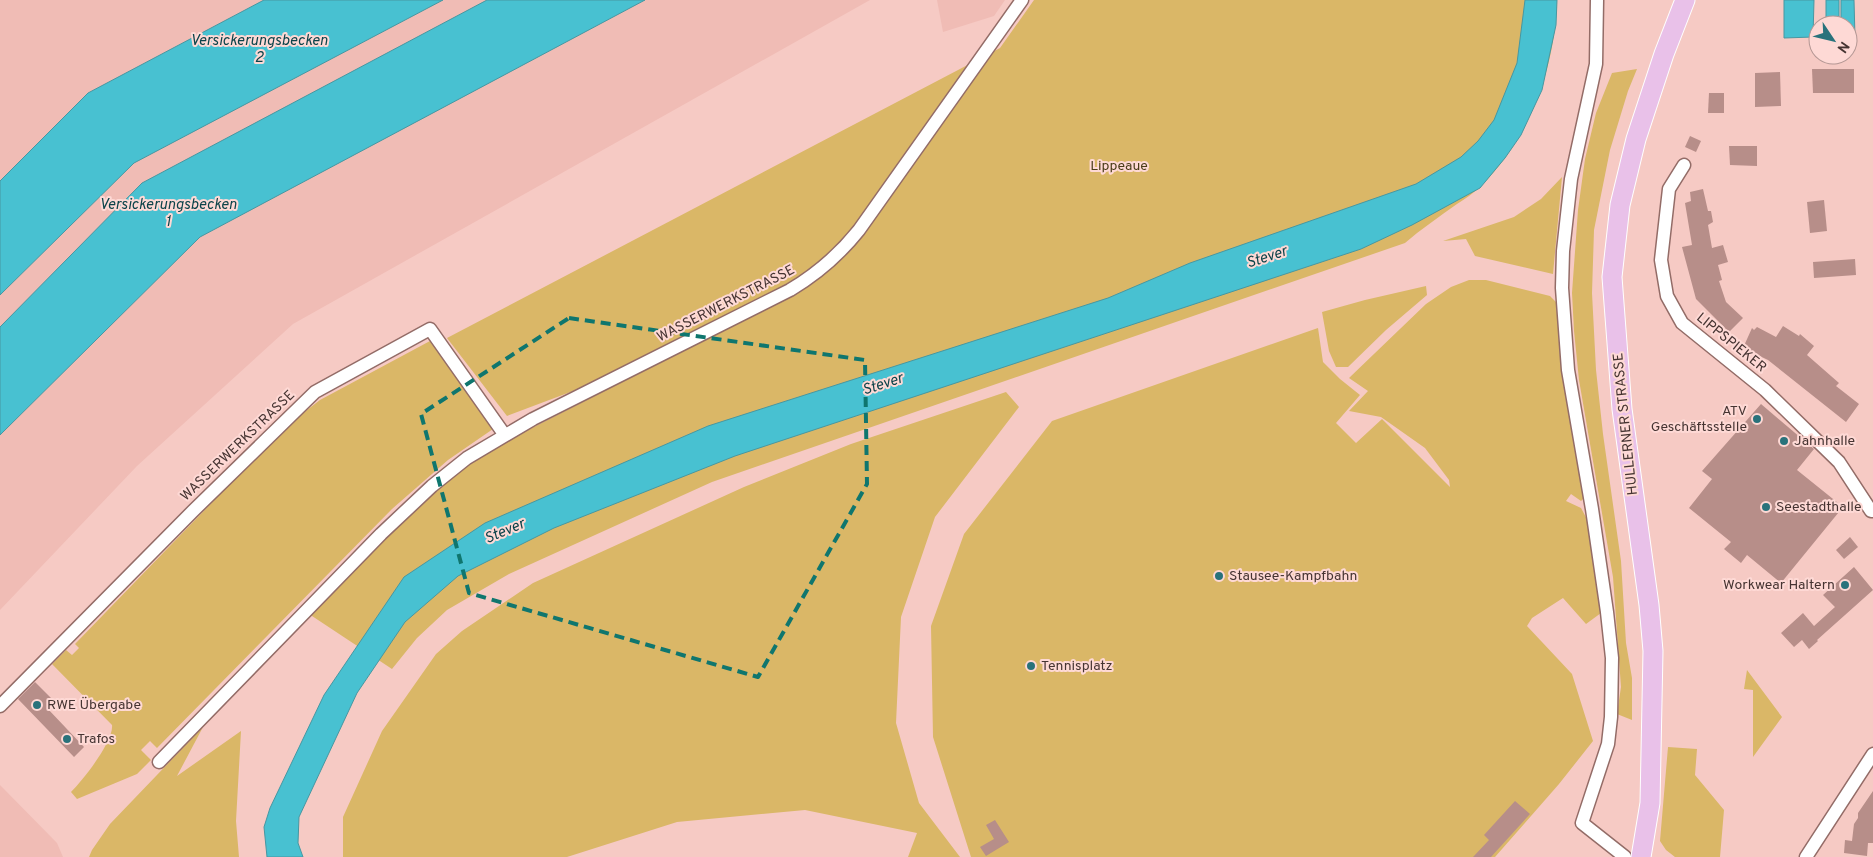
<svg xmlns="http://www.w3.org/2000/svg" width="1873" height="857" font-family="Overpass,sans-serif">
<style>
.built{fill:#f0bcb5}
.green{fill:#dab767}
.water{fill:#48c1d1;stroke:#4797a1}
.building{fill:#b78e89}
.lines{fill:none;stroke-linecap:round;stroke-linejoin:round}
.minor-casing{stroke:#936c67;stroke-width:15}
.primary-casing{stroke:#fff;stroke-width:21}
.minor{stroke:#fff;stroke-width:12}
.primary{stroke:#e9c1e9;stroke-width:19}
.marked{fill:none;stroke:#0f766e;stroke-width:4;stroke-dasharray:10 6;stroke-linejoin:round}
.poi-dot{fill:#29727b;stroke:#fed9d5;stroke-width:2}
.labels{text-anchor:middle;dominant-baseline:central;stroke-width:4;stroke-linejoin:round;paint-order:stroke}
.park-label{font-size:14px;fill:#4a3c19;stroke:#fed9d5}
.street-label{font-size:14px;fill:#463432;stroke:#fed9d5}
.poi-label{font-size:14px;fill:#463432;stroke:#fed9d5;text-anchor:start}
.water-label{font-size:15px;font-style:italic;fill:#0c434a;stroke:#fed9d5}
</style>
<rect width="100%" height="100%" fill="#f6cac4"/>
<!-- built -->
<g class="built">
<path d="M0,0H870L293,324L137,466L0,610Z"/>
<path d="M937,0H1005L994,16L943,32Z"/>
<path d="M0,785L57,843L63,857H0Z"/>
</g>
<!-- green -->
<g class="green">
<path d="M1034,0H1557C1555,69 1530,137 1481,186C1474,193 1465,199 1457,204C1439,217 1421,229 1405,243L712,482L509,574L447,610L417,638L392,669L309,614L429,493L485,452L690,347L507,416L447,338L1000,48Z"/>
<path d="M1637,69L1628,91L1610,150L1594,230L1592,293L1596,370L1603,434L1621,561L1626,643L1632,678V720L1617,714L1621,687L1613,577L1579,380L1574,331L1572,293L1578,210L1585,159L1596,113L1612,73Z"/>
<path d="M1562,177L1553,274L1475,256L1466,239L1443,241L1514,217L1541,199Z"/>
<path d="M1469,280H1486L1550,296L1556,302L1562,368L1584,498L1581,501L1571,494L1566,501L1581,508L1589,523L1601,613L1586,624L1563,598L1532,618L1527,626L1572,674L1593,741L1559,784L1495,857H971L933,737L931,626L964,534L1052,421L1318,328L1323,362L1340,379L1360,395L1336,423L1356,443L1382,419L1450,487L1449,480L1425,448L1381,417L1349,411L1368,391L1349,378L1426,304L1451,287Z"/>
<path d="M1426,286L1427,295L1386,330L1348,367H1336L1329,351L1322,312L1365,300Z"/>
<path d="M430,341L493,429L448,460L392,509L157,748L150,741L141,750L151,760L137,774L77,799L71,792C83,780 114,741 112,725L52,664L66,650L72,655L79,648L75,644L285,427L320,400Z"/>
<path d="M1006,392L1019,407L935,517L901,617L896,723L919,803L960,857H908L917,833L805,810L677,822L567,857H343V817L382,731L436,654L462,631L533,583L744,487L851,444Z"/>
<path d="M1747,670L1782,717L1753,757V690L1744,689Z"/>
<path d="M203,727L177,776L241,731L236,821L239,857H89L92,850L110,824Z"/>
<path d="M1668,747L1697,749L1695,775L1724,810L1720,857H1675L1666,850L1660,841Z"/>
</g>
<!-- water -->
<g class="water">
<path d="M264,0H443L134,163L0,295V181L88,93Z"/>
<path d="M487,0H645L200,237L0,435V327L142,183Z"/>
<path d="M1525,0H1557L1556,25L1542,90L1521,135L1505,158L1480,188L1412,225L1361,249L735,456L554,528L458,576L405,622L357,693L299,817L298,843L303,857H267L264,827L270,808L324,695L404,577L485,523L708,426L1108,298L1190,263L1416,184L1461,157L1478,141L1494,120L1517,63Z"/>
<path d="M1784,0H1814L1813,37L1784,38Z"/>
<rect x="1826" y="0" width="13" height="25"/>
<path d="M1841,0H1854L1855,38H1848V25H1841Z"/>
</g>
<!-- building -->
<g class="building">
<path d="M1812,69H1854V93H1813Z"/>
<path d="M1780,72L1781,106L1755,107V73Z"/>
<path d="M1709,93H1724V113H1708Z"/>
<path d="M1690,136L1701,141L1696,152L1685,147Z"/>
<path d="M1729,146H1757V166L1730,165Z"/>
<path d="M1703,189L1708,211H1711L1713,222L1708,225L1712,248L1723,245L1728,262L1718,265L1722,280L1719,281L1726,302L1743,318L1729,332L1696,299L1682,247L1692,245L1685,203L1691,201L1690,192Z"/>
<path d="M1824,200L1827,231L1810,233L1807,202Z"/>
<path d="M1855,259L1856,275L1814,278L1813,262Z"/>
<path d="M1783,326L1799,336L1800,334L1814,346L1807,355L1839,383L1836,386L1859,404L1846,422L1768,360L1743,348L1752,328L1754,330L1757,327L1776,337Z"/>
<path d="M1761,404L1814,449L1797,470L1843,507L1781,583L1747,555L1741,563L1724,549L1731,542L1689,508L1712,479L1702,471Z"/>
<path d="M1850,537L1858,547L1844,559L1836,550Z"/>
<path d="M1854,567L1873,590L1817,640L1818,641L1809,649L1802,640L1794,647L1781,633L1803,613L1814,626L1835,607L1823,595Z"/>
<path d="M35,682L54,701L47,708L84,747L74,757L18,699Z"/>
<path d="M1873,791V843H1868L1867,856L1844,853L1845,840L1852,841L1854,824L1858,818V813Z"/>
<path d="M1515,801L1530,814L1491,857H1473L1489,840L1484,835Z"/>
<path d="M995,820L1009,842L986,856L980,847L994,839L986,825Z"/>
</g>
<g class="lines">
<!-- minor casing -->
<g class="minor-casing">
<g id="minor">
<path d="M1597,0L1596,64L1571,179L1563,251L1562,288L1568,370L1592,509L1607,612L1612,658L1611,717L1608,744L1582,823L1625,857"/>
<path d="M1684,165L1669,189L1661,260L1667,296L1682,323L1765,390L1839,462L1871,511H1873"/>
<path d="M0,706L193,511L315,392L430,329L504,434"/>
<path d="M159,762L381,534L432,486L467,458L533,419L790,290C817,274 839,255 859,230L1022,0"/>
<path d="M1806,857L1873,754"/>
</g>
</g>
<!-- primary casing -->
<g class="primary-casing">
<path id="primary" d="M1641,857L1650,803L1653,651L1649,605L1622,409L1612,277L1620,205L1636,139L1664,54L1685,0"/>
</g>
<!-- minor -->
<use href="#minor" class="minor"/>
<!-- primary -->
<use href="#primary" class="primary"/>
</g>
<!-- marked area -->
<path class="marked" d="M569,318L865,360L867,484L758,677L469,593L421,414Z"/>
<!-- markers -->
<g class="poi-dot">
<circle cx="1757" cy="419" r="5"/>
<circle cx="1784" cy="441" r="5"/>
<circle cx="1766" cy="507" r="5"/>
<circle cx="1219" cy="576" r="5"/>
<circle cx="1845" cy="585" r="5"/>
<circle cx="1031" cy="666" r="5"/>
<circle cx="37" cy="705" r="5"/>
<circle cx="67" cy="739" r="5"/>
</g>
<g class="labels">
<!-- park labels -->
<g class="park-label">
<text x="1119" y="166">Lippeaue</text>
</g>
<!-- street labels -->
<g class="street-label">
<text transform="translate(726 304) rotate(-27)">WASSERWERKSTRASSE</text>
<text transform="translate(1731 343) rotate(39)">LIPPSPIEKER</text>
<text transform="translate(1626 424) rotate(-96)">HULLERNER STRASSE</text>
<text transform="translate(238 446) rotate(-44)">WASSERWERKSTRASSE</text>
</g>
<!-- poi labels -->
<g class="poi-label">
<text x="1747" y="411" text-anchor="end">ATV<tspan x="1747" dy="16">Geschäftsstelle</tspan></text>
<text x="1794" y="441">Jahnhalle</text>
<text x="1776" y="507">Seestadthalle</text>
<text x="1229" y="576">Stausee-Kampfbahn</text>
<text x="1835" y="585" text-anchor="end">Workwear Haltern</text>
<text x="1041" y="666">Tennisplatz</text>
<text x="47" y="705">RWE Übergabe</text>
<text x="77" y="739">Trafos</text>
</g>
<!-- water labels -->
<g class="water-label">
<text x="259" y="41">Versickerungsbecken<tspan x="259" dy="17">2</tspan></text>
<text x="168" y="205">Versickerungsbecken<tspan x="168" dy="17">1</tspan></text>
<text transform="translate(1267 258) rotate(-18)">Stever</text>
<text transform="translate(883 385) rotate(-18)">Stever</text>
<text transform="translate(505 532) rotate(-23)">Stever</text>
</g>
</g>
<!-- north arrow -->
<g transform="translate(1833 40) rotate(125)"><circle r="24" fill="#fed9d5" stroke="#b49794"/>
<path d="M0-4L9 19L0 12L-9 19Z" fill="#29727b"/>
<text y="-8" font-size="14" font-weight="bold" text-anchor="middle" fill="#463432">N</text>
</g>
</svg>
